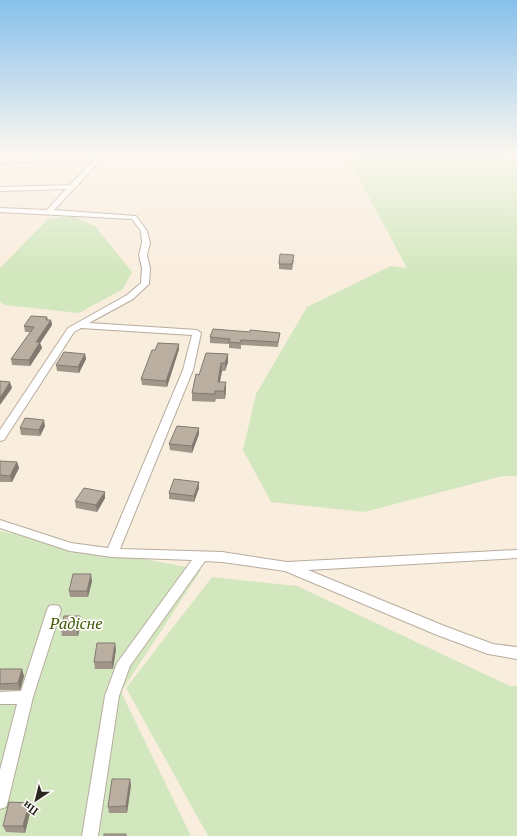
<svg xmlns="http://www.w3.org/2000/svg" width="517" height="836" font-family="'PT Serif',serif">
<style>
.green{fill:#d3e7be}
.lines{fill:none;stroke-linecap:round;stroke-linejoin:round}
.minor-casing{stroke:#b7ac9e;stroke-width:2}
.minor{fill:#fff;fill-rule:evenodd}
.wall{fill:#a0968a}
.shaded-wall{fill:#827a70}
.building{fill:#baafa0;stroke:#827a70}
.labels{text-anchor:middle;dominant-baseline:central;stroke-width:3.5;stroke-linejoin:round;paint-order:stroke}
.near-park-label{font-size:16px;font-style:italic;fill:#3c5806;stroke:#fefcf9}
</style>
<rect width="100%" height="100%" fill="#f9edde"/>
<!-- green -->
<g class="green">
<path d="M373,153H517V476H503L364,512L271,502L243,450L256,394L307,307L391,266L407,268L346,155Z"/>
<path d="M72,216L95,226L132,272L123,289L79,313L5,305L0,302V268L48,219Z"/>
<path d="M0,531L201,570L121,692L191,836H0Z"/>
<path d="M212,577L297,586L510,686H517V836H208L126,688Z"/>
</g>
<g class="lines">
<!-- minor casing -->
<g class="minor-casing">
<g id="minor">
<path d="M100,154H104L103,158L54,210L136,216L147,231L150,243L147,255L150,268L149,284L133,299L89,323L197,330L201,333L193,370L120,549L222,552L287,562L517,550V558L308,570L447,627L493,644L517,647V659L488,654L437,635L285,571L222,562L205,561L130,666L119,696L98,836H82L105,696L117,663L192,560L112,557L70,551L0,528V520L71,543L108,548L183,370L192,335L81,328L74,332L4,440L0,441V430L68,328L127,295L141,283L142,268L139,255L142,243L141,231L132,219L0,212V208L47,210L66,189L0,191V187L70,185L95,159L0,163V159L98,155Z"/>
<path d="M54,605L59,606L61,610L33,697L8,801L6,807L0,809V770L17,704H0V692L21,691L47,610L49,606Z"/>
</g>
</g>
<!-- minor -->
<use href="#minor" class="minor"/>
</g>
<!-- wall -->
<g class="wall">
<path d="M294,260L292,270L279,269V264Z"/>
<path d="M47,317L48,320H51L52,325L40,343L42,348L30,366L12,365L11,359L30,332H25L24,326Z"/>
<path d="M250,332L280,333L278,347L241,345V349L229,348V344L210,343V337Z"/>
<path d="M179,349L167,387L142,385L141,379Z"/>
<path d="M85,354L86,359L79,373L57,371L56,365Z"/>
<path d="M228,354V362L225,371H222L220,382H226V390L225,399H216L215,402L192,401V393Z"/>
<path d="M45,426L40,436L21,435L20,428Z"/>
<path d="M199,434L192,453L170,450L169,444Z"/>
<path d="M0,461L17,462L19,468L12,482H0Z"/>
<path d="M199,482V488L194,502L169,499V493Z"/>
<path d="M105,498L97,512L76,508L75,501Z"/>
<path d="M92,581L88,597H70L69,591Z"/>
<path d="M80,616L81,623L78,636H62L61,629Z"/>
<path d="M116,649L113,669H95L94,662Z"/>
<path d="M0,669L24,676L20,690H0Z"/>
<path d="M131,785L127,813H109L108,807Z"/>
<path d="M31,809L25,833L6,832L3,826Z"/>
</g>
<!-- shaded-wall -->
<g class="shaded-wall">
<path d="M51,320L52,325L40,343L42,348L30,366L29,360L36,342Z"/>
<path d="M179,344V349L167,387L166,381Z"/>
<path d="M85,354L86,359L79,373L78,367Z"/>
<path d="M228,354V362L225,371V363Z"/>
<path d="M221,363L222,371L218,390V382Z"/>
<path d="M10,382L12,388L0,405V398Z"/>
<path d="M226,382V390L225,399L224,391Z"/>
<path d="M44,420L45,426L40,436L39,430Z"/>
<path d="M199,428V434L192,453V446Z"/>
<path d="M17,462L19,468L12,482L10,476Z"/>
<path d="M199,482V488L194,502V496Z"/>
<path d="M105,492V498L97,512L96,505Z"/>
<path d="M91,574L92,581L88,597L87,591Z"/>
<path d="M80,616L81,623L78,636L77,629Z"/>
<path d="M115,643L116,649L113,669L112,662Z"/>
<path d="M22,669L24,676L20,690L18,683Z"/>
<path d="M130,779L131,785L127,813L126,806Z"/>
<path d="M29,803L31,809L25,833L23,826Z"/>
</g>
<!-- building -->
<g class="building">
<path d="M280,254L294,255L292,264H279Z"/>
<path d="M31,316L47,317L46,320H51L36,342H40L29,360L11,359L34,327L24,326Z"/>
<path d="M213,329L250,332V330L280,333L278,342L241,340L240,343L229,342L230,339L210,337Z"/>
<path d="M158,343L179,344L166,381L141,379L152,350H155Z"/>
<path d="M64,352L85,354L78,367L56,365Z"/>
<path d="M206,353L228,354L225,363H221L218,382H226L224,391H215V394L192,393L196,374L199,375Z"/>
<path d="M0,381L10,382L0,398Z"/>
<path d="M25,418L44,420L39,430L20,428Z"/>
<path d="M177,426L199,428L192,446L169,444Z"/>
<path d="M0,461L17,462L10,476L0,475Z"/>
<path d="M174,479L199,482L194,496L169,493Z"/>
<path d="M84,488L105,492L96,505L75,501Z"/>
<path d="M73,574H91L87,591H69Z"/>
<path d="M64,616H80L77,629H61Z"/>
<path d="M97,643H115L112,662H94Z"/>
<path d="M0,669H22L18,683L0,684Z"/>
<path d="M112,779H130L126,806L108,807Z"/>
<path d="M9,802L29,803L23,826H3Z"/>
<rect x="104" y="834" width="22" height="2"/>
</g>
<!-- sky -->
<linearGradient id="sky" x2="0" y2="1"><stop stop-color="#87c0ec"/><stop offset="0.57" stop-color="#fcf7f0"/><stop offset="1" stop-color="#fcf7f0" stop-opacity="0"/></linearGradient>
<rect width="517" height="270" fill="url(#sky)"/>
<g class="labels">
<!-- near-park labels -->
<g class="near-park-label">
<text x="76" y="623">Радісне</text>
</g>
</g>
<!-- north arrow -->
<g transform="translate(36 800) rotate(215)" stroke="#fefcf9" stroke-width="3" paint-order="stroke">
<path d="M0-3L7 15L0 10L-7 15Z" fill="#2a2620"/>
<text y="-6" font-size="11" font-weight="bold" text-anchor="middle" fill="#2a2620">Пн</text>
</g>
</svg>
